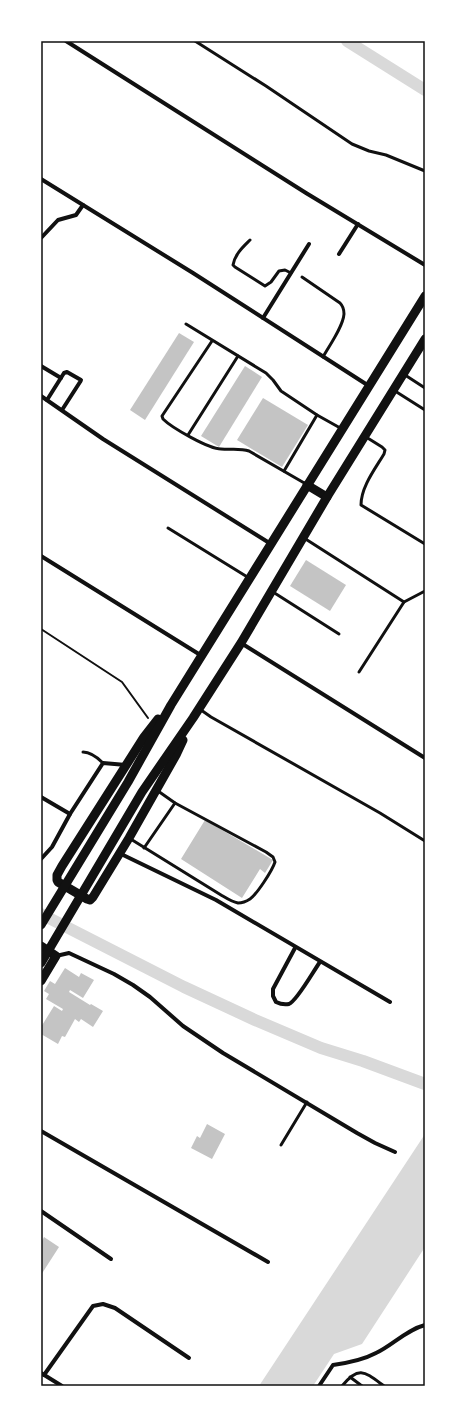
<svg xmlns="http://www.w3.org/2000/svg" width="466" height="1427" font-family="Lato,sans-serif">
<style>
.water{fill:#d9d9d9}
.lines{fill:none;stroke-linecap:round;stroke-linejoin:round}
.canal{stroke:#d9d9d9;stroke-width:12}
.building{fill:#c4c4c4}
.path{stroke:#111;stroke-width:2}
.service{stroke:#111;stroke-width:3}
.minor{stroke:#111;stroke-width:4}
.primary{stroke:#111;stroke-width:9}
.neatline{fill:none;stroke:#111;stroke-width:1.5}
</style>
<rect width="100%" height="100%" fill="#fff"/>
<!-- water -->
<path class="water" d="M425,1134V1247L362,1344L334,1354L313,1386H259Z"/>
<g class="lines">
<!-- canal -->
<g class="canal">
<path d="M347,41L425,90"/>
<path d="M41,914L184,987L255,1020L321,1048L363,1061L425,1084"/>
</g>
</g>
<!-- building -->
<g class="building">
<path d="M179,333L194,342L145,420L130,410Z"/>
<path d="M245,366L262,377L219,447L201,436Z"/>
<path d="M263,398L308,425L282,467L237,440Z"/>
<path d="M306,560L346,585L330,611L290,586Z"/>
<path d="M205,820L273,860L265,873L260,869L242,898L181,859Z"/>
<path d="M65,968L79,977L81,973L94,980L83,998L70,990L69,992L90,1005L91,1004L103,1011L93,1027L81,1019L79,1022L75,1019L65,1037L62,1036L58,1044L41,1034L42,1028L41,1027L54,1006L62,1011L63,1009L46,999L49,994L44,991L50,981L55,984Z"/>
<path d="M207,1124L225,1134L212,1159L191,1148L197,1136L200,1138Z"/>
<path d="M44,1237L59,1247L41,1275V1243Z"/>
</g>
<g class="lines">
<!-- path -->
<path class="path" d="M41,629L122,682L148,718"/>
<!-- service -->
<g class="service">
<path d="M195,41L266,86L352,144L369,151L386,155L425,171"/>
<path d="M250,240C243,247 235,254 233,265L235,267L265,286L271,282L279,271L285,270L291,273"/>
<path d="M302,277L340,303C343,306 344,309 344,314C343,327 329,346 323,357"/>
<path d="M186,324L266,373L273,380L281,391L317,415L342,429"/>
<path d="M212,341L162,416L163,419C172,428 209,449 221,449C231,450 240,448 249,451L306,484"/>
<path d="M405,375L425,388"/>
<path d="M395,391L425,410"/>
<path d="M188,435L238,356"/>
<path d="M366,437L382,447L385,450L384,454C375,469 361,487 361,505L425,544"/>
<path d="M284,471L317,415"/>
<path d="M168,528L249,578"/>
<path d="M304,538L404,602L359,672"/>
<path d="M273,592L339,634"/>
<path d="M404,602L425,591"/>
<path d="M201,710L211,717L380,813L425,841"/>
<path d="M83,752C91,752 97,757 103,763"/>
<path d="M129,838L221,895C226,898 232,902 238,903C242,903 247,901 250,899C257,894 272,871 275,862L273,857L266,852L175,803L158,791"/>
<path d="M144,848L175,803"/>
<path d="M281,1145L307,1102"/>
<path d="M350,1377L362,1386"/>
<path d="M342,1386C359,1365 365,1372 384,1386"/>
</g>
<!-- minor -->
<g class="minor">
<path d="M66,41L306,193L425,265"/>
<path d="M41,179L193,273L369,386"/>
<path d="M41,238L58,220L76,215L83,205"/>
<path d="M339,254L358,224"/>
<path d="M263,318L309,244"/>
<path d="M41,366L61,378"/>
<path d="M41,396L103,439L271,544"/>
<path d="M47,400L64,373L67,372L81,380L80,382L62,410"/>
<path d="M41,556L202,656"/>
<path d="M241,643L425,758"/>
<path d="M41,797L70,814"/>
<path d="M119,853L216,900L390,1002"/>
<path d="M41,859L52,847L70,814L103,763L126,765"/>
<path d="M295,948L273,989V996L276,1002C280,1004 284,1005 289,1004C297,1001 314,970 320,962"/>
<path d="M56,956L69,953L114,974L133,985L150,997L183,1026L223,1053L357,1133L375,1143L395,1152"/>
<path d="M41,1131L268,1262"/>
<path d="M41,1211L111,1259"/>
<path d="M41,1373L62,1386"/>
<path d="M44,1375L93,1306L103,1304L115,1308L189,1358"/>
<path d="M319,1386L333,1365C347,1363 363,1360 376,1353C393,1345 406,1330 425,1325"/>
</g>
<!-- primary -->
<g class="primary">
<path d="M307,485L327,497"/>
<path d="M158,719L144,737L62,866L57,875V880L58,882L87,899L90,900L93,897L129,838L176,755L183,740"/>
<path d="M41,925L128,782L171,705L425,296"/>
<path d="M41,946L56,956L41,981"/>
<path d="M41,963L142,792L193,718L241,643L327,497L425,339"/>
</g>
</g>
<!-- border -->
<rect width="466" height="1427" fill="none" stroke="#ffffff" stroke-width="84"/>
<rect x="42" y="42" width="382" height="1343" class="neatline"/>
</svg>
